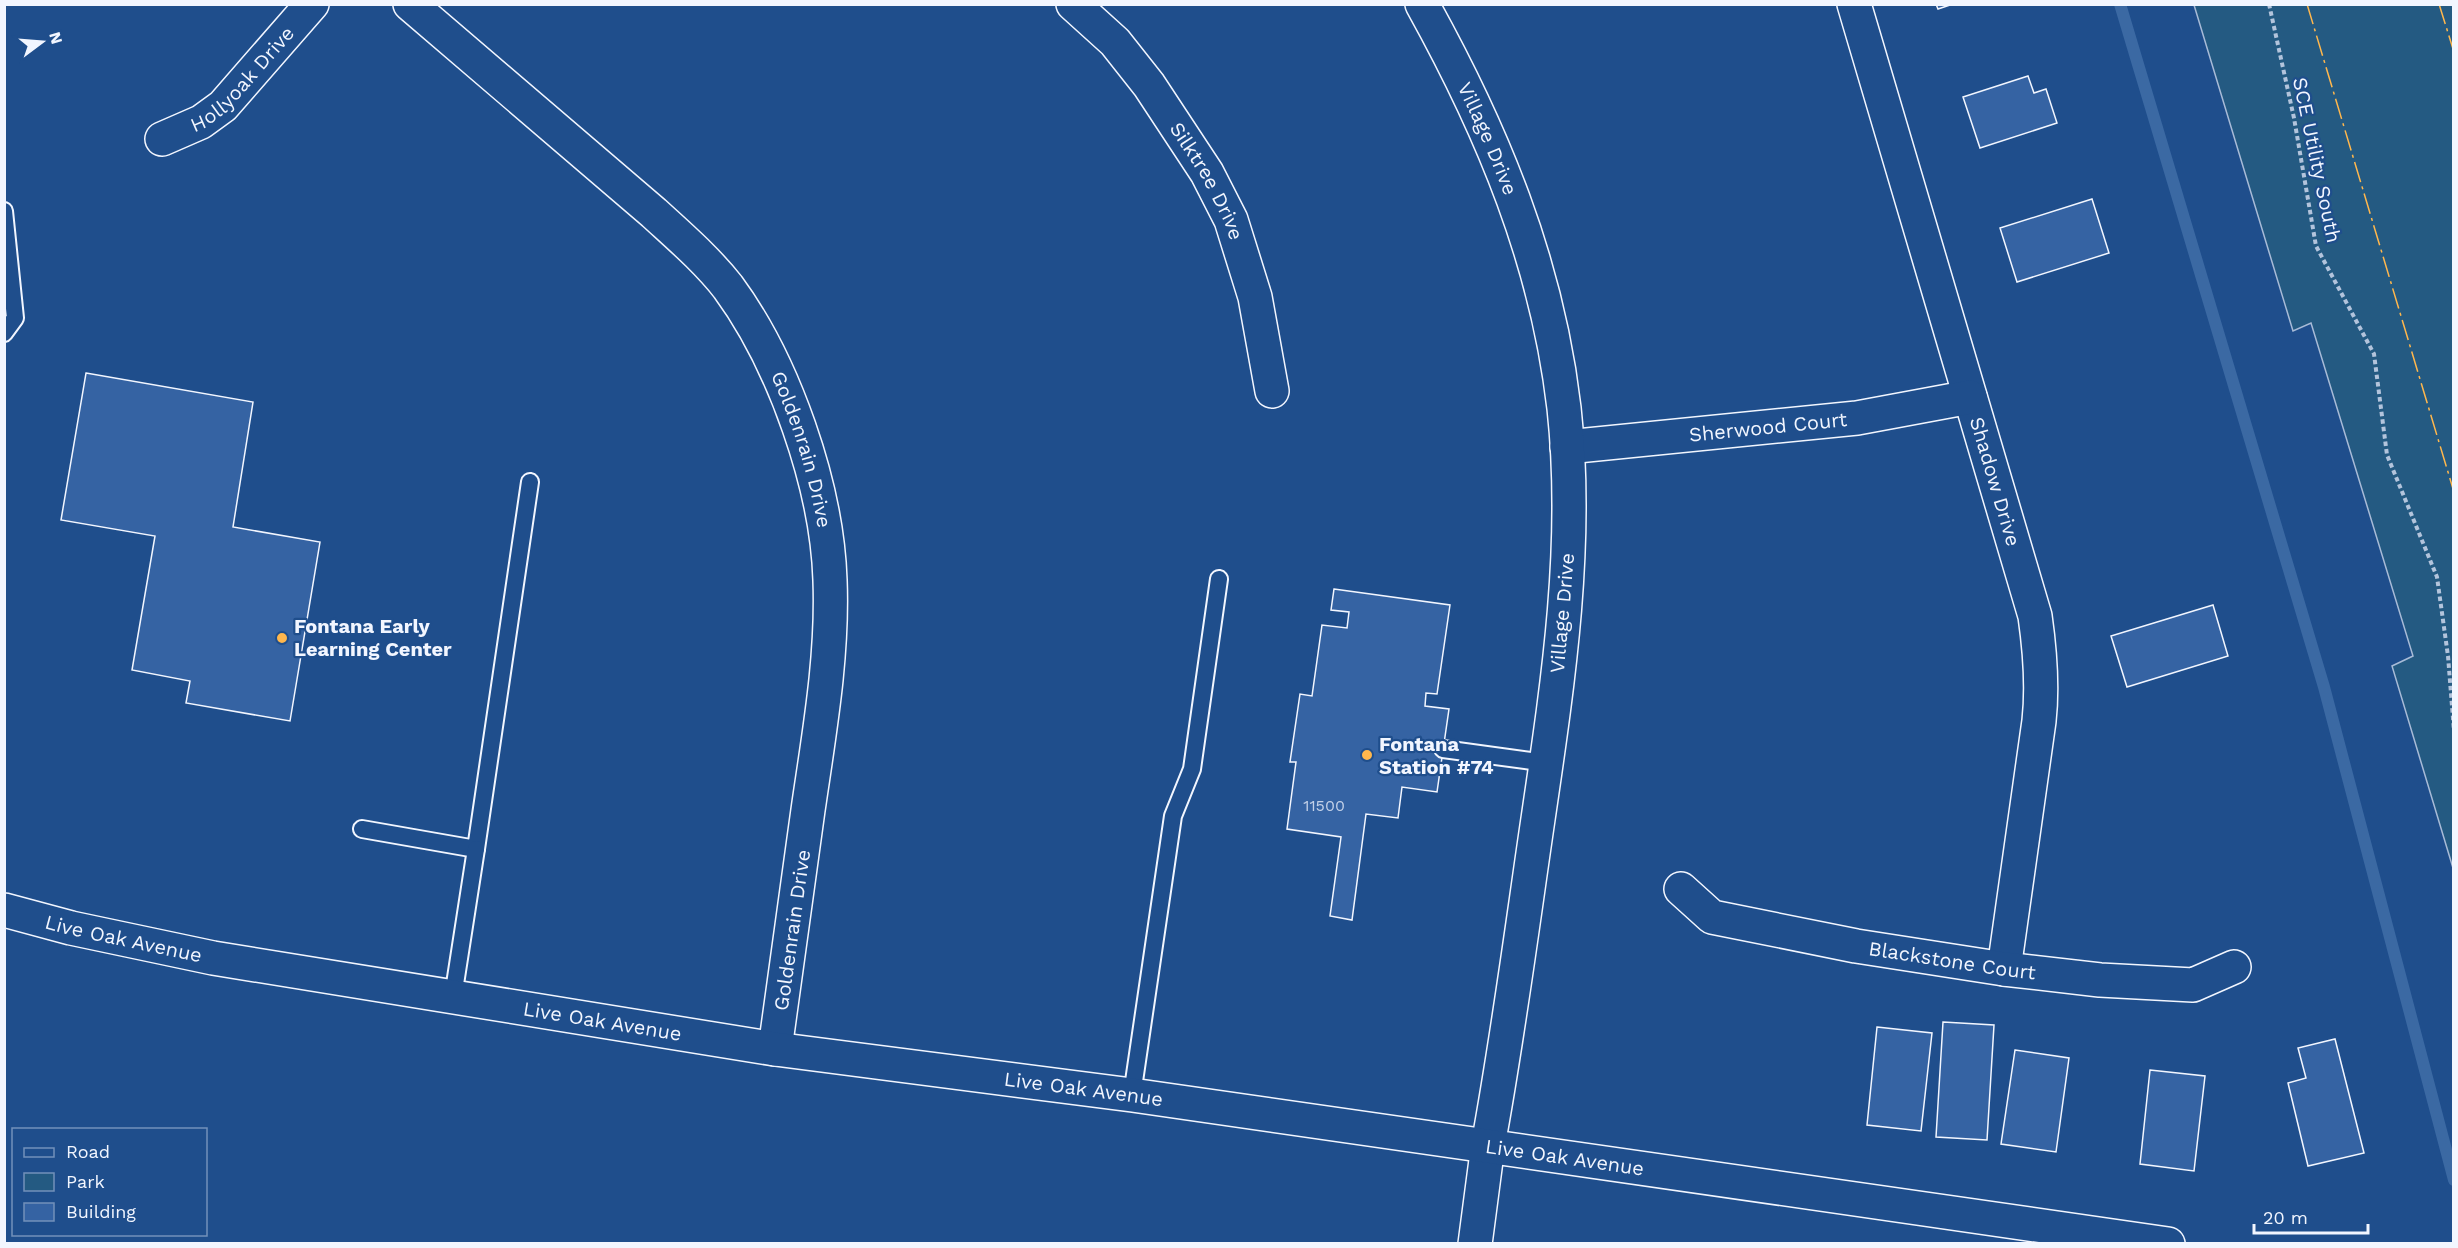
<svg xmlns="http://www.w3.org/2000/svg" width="2458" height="1248" font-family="'Work Sans',sans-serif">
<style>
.green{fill:#245a82;stroke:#a8bbd7;stroke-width:1.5}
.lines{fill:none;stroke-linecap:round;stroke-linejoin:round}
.stream{stroke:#3b69a3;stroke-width:12}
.building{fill:#3563a3;stroke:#f2f6ff;stroke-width:1.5}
.service-casing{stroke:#f2f6ff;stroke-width:20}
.minor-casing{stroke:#f2f6ff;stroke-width:36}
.tertiary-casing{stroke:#f2f6ff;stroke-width:36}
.path{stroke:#b3c4dc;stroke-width:4;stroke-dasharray:4.5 3;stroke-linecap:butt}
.service{stroke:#1f4e8c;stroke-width:16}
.minor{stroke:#1f4e8c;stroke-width:33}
.tertiary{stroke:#1f4e8c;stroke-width:33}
.power{stroke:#ffb74d;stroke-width:1.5;stroke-dasharray:21 4.5 3 4.5;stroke-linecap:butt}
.poi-dot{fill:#ffb74d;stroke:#1f4e8c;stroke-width:2}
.labels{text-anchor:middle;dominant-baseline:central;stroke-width:4.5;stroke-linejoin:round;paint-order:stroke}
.number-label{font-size:16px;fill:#c3d1e8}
.street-label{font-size:20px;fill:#f2f6ff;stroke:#1f4e8c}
.poi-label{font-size:20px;font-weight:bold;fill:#f2f6ff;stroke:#1f4e8c;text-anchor:start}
</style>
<rect width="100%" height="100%" fill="#1f4e8c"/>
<!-- green -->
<path class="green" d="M2194,5H2453V868L2392,666L2413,656L2311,323L2293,331Z"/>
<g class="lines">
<!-- stream -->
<path class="stream" d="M2120,4L2324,687L2454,1180"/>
</g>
<!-- building -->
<g class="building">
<path d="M1936,4H1953L1938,9Z"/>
<path d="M2028,76L2034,93L2046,89L2057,123L1980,148L1963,97Z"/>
<path d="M2092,199L2109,253L2017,282L2000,228Z"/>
<path d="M86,373L253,402L233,527L320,542L290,721L186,703L190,681L132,670L155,536L61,520Z"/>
<path d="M1334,589L1450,605L1437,694L1426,693L1425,706L1449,709L1437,792L1402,787L1398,818L1366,814L1352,920L1330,916L1341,837L1287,829L1296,762H1290L1300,694L1312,696L1322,625L1347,628L1349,612L1331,610Z"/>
<path d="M2213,605L2228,656L2127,687L2111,636Z"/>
<path d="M1943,1022L1994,1025L1987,1140L1936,1137Z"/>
<path d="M1877,1027L1932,1033L1921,1131L1867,1125Z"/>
<path d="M2335,1039L2364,1153L2308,1166L2288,1083L2306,1078L2298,1048Z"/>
<path d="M2015,1050L2069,1058L2056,1152L2001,1144Z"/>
<path d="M2150,1070L2205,1076L2194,1171L2140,1164Z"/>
</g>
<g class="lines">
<!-- service casing -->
<g class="service-casing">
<g id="service">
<path d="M4,211L15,318L4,333"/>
<path d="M1443,749L1546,763"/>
<path d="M362,829L476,849L530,482"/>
<path d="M453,997L476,849"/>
<path d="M1132,1095L1173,816L1192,769L1219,579"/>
</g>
</g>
<!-- minor casing -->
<g class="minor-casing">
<g id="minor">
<path id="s1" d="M410,4L654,213C679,236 707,260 728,287C784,363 827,486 830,580C833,657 819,734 808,810C797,890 786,969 775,1049"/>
<path id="s2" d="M1073,4L1115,42L1149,85L1207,173L1231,220L1255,297L1272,391"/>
<path id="s3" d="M1854,4L2035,616C2040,651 2043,685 2039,721L2004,969"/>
<path id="s4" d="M162,139L201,122L223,106L312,4"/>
<path id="s5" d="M1567,447L1857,418L1970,397"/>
<path id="s6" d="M1681,889L1712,917L1856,946L2004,969L2100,980L2193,985L2234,967"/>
<path d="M1475,1244L1488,1145"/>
</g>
</g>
<!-- tertiary casing -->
<g class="tertiary-casing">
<g id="tertiary">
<path id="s7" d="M1422,4C1493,132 1547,262 1564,408C1579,545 1558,683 1538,819C1522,928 1508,1037 1488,1145"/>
<path id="s8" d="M4,910L71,928L213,958L775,1049L1132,1095L2168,1244"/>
</g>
</g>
<!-- path -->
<path class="path" d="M2269,4L2294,118L2316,246L2374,354L2387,455L2437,577L2448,656L2454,731"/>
<!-- service -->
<use href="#service" class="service"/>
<!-- minor -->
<use href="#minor" class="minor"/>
<!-- tertiary -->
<use href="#tertiary" class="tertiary"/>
<!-- power -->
<g class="power">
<path d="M2307,4L2454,492"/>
<path d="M2439,4L2454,52"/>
</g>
</g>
<!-- markers -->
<g class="poi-dot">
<circle cx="282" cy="638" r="6"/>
<circle cx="1367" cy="755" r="6"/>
</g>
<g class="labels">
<!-- number labels -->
<g class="number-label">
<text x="1324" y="805">11500</text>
</g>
<!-- street labels -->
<g class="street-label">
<text stroke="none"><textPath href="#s4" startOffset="102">Hollyoak Drive</textPath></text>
<text stroke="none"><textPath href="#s7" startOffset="150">Village Drive</textPath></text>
<text transform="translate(2317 160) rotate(78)">SCE Utility South</text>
<text stroke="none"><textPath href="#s2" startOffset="224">Silktree Drive</textPath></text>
<text stroke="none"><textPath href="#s5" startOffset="202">Sherwood Court</textPath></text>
<text stroke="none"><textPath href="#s1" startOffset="606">Goldenrain Drive</textPath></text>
<text stroke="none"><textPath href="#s3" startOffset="498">Shadow Drive</textPath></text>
<text transform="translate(1562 613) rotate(-85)">Village Drive</text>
<text transform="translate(792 930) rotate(-82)">Goldenrain Drive</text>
<text stroke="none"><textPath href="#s8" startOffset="123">Live Oak Avenue</textPath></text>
<text stroke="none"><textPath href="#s6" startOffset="286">Blackstone Court</textPath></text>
<text stroke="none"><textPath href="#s8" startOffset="609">Live Oak Avenue</textPath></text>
<text stroke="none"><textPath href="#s8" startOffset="1095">Live Oak Avenue</textPath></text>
<text stroke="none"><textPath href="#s8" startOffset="1581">Live Oak Avenue</textPath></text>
</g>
<!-- poi labels -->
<g class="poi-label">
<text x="294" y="626">Fontana Early<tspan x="294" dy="23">Learning Center</tspan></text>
<text x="1379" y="744">Fontana<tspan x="1379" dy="23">Station #74</tspan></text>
</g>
</g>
<!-- border -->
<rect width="2458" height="1248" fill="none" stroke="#f2f6ff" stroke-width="12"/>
<!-- legend -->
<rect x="12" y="1128" width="195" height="108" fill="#1f4e8c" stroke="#7391ba" stroke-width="1.5"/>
<rect x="24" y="1148" width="30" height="9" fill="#1f4e8c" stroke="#7391ba" stroke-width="1.5"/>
<text x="66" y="1158" font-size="18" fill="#f2f6ff">Road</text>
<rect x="24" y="1173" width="30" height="18" fill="#245a82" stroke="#7391ba" stroke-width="1.5"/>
<text x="66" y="1188" font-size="18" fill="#f2f6ff">Park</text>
<rect x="24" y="1203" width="30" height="18" fill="#3563a3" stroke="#7391ba" stroke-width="1.5"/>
<text x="66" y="1218" font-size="18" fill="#f2f6ff">Building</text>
<!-- north arrow -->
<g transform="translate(42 42) rotate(74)" stroke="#1f4e8c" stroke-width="4.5" paint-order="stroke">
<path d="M0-4.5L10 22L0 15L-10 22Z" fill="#f2f6ff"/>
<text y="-9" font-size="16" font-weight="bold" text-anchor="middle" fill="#f2f6ff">N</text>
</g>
<!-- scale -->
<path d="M2254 1224v9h114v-9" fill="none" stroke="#f2f6ff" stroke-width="3"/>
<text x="2263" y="1224" font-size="18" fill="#f2f6ff" stroke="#1f4e8c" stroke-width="4.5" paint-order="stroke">20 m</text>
</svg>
